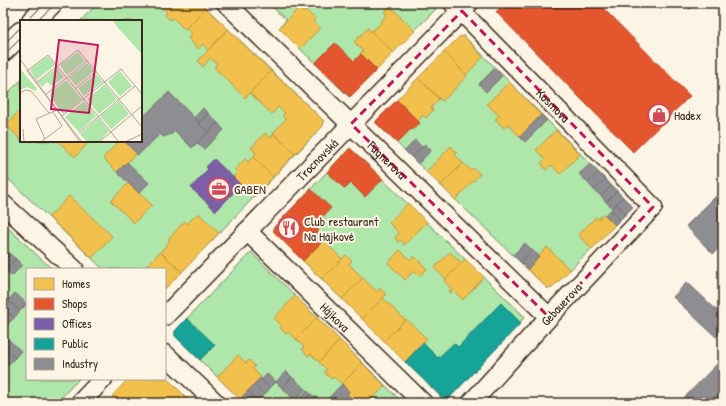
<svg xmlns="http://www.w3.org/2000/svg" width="726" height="406" font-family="'Patrick Hand',sans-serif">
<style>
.green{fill:#afe6a9;stroke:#758864}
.homes{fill:#f2c14e;stroke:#bb9440}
.shops{fill:#e4572e;stroke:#b14a29}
.offices{fill:#7b5ea7;stroke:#684e7e}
.public{fill:#17a398;stroke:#227f73}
.industry{fill:#8d8d92;stroke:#746f6f}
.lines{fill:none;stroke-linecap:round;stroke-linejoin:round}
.street-casing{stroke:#3b2a1e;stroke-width:21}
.secondary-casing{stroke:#3b2a1e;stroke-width:25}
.path{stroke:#3b2a1e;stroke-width:2.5;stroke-dasharray:3 3;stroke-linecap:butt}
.street{stroke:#fcf5e5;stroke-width:18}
.secondary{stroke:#fcf5e5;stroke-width:22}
.tram{stroke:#3b2a1e;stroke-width:1}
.marked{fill:none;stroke:#c2185b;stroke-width:3;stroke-dasharray:8 5;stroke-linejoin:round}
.labels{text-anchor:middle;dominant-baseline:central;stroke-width:4;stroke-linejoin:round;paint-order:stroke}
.street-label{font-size:13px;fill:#3b2a1e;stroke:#fcf5e5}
.poi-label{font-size:13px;fill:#3b2a1e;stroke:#fcf5e5;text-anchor:start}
.inset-road{fill:none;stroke:#afa495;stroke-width:1}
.view{fill:#c2185b;fill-opacity:0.15;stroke:#c2185b;stroke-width:2}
.inset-edge{fill:none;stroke:#3b2a1e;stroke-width:2}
</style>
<rect width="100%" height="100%" fill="#fcf5e5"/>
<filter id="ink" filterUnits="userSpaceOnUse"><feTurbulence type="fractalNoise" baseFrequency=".025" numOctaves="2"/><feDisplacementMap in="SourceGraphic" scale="8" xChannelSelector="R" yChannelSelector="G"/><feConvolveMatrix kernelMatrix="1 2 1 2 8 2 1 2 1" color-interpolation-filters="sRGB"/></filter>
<g filter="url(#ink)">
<!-- green -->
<g class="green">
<path d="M98,3H201L323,120V126L165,289V269H103L3,174V98L21,80V141H141V21H80Z"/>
<path d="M268,3H430L436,9L349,97L279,28L286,20Z"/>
<path d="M464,36L633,207L552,288H547L376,123V121L459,37Z"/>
<path d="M350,148L525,317L446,402L274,232V227Z"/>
<path d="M3,223L52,269H27V379H79L56,403H3Z"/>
<path d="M251,252L403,403H244L175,336V331Z"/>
</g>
<!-- homes -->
<g class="homes">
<path d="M161,3H201L206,8L185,30L173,18L170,20L165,15L167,12L159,4Z"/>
<path d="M390,6L415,31L393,53L371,32L382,22L381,21L387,15L384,12Z"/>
<path d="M206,8L228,29L208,50L203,44L198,49L188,38L192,34L186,28Z"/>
<path d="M299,8L304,13L306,10L315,19L313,21L320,28L300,49L279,28Z"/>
<path d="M368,28L393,53L377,70L360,53L363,51L354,42Z"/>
<path d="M228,29L271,71L245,98L214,67L217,64L210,58L203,67L198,61Z"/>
<path d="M464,36L483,57L466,75L444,52L459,37Z"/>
<path d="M444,52L467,76L449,95L442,101L418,78Z"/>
<path d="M271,71L323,120V126L295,154L273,133L286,119L282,116L285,113L278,107L272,114L250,93Z"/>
<path d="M418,78L439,99L431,108L433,110L426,118L423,115L418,121L397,100Z"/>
<path d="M509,82L541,115L520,137L508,124L504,128L495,119L499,116L487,104Z"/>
<path d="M21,109V140L6,125Z"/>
<path d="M556,130L580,154L560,174L551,165L546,170L541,163L545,159L536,150Z"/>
<path d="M265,133L270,138L274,134L295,154L273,177L253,157L256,153L251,148Z"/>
<path d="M58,141H90L75,157Z"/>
<path d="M119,141H124L138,155L136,154L117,172L103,158Z"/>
<path d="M451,146L457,153L455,155L463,163L441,185L426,172Z"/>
<path d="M253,157L273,177L253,197L233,177L237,173L235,170L245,159L248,162Z"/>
<path d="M463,163L471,170L473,168L480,174L455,200L441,185Z"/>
<path d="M128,183L152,205L134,223L111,201Z"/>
<path d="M69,196L112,236L92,258L49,217Z"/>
<path d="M408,203L427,222L403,246L405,244L400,240L398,242L395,238L399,233L389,223Z"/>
<path d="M198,213L219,233L182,272L160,252L170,241L168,239L185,221L187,224Z"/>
<path d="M604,214L615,225L592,249L578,235L596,217L598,219Z"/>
<path d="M324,236L332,243L329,246L342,259L322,279L303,261L323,241L321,239Z"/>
<path d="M547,247L570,270L552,288H547L527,269Z"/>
<path d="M400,250L410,260L414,256L427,269L419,276L414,271L405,280L388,263Z"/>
<path d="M160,252L182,272L165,289V269H146L144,268Z"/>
<path d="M450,252L462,263L446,279L434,268Z"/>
<path d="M346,255L352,261L349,264L363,278L342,299L322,279Z"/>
<path d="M465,259L484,277L463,300L453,290L451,293L449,291L451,288L444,281Z"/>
<path d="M363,278L377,292L380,288L386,295L362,319L342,299Z"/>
<path d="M295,296L317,318L296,339L288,332L286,334L280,328L282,326L274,318Z"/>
<path d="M383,298L405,320L384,341L362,319Z"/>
<path d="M317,318L340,340L319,362L311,354L308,356L302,349L304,347L296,339Z"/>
<path d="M406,319L427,339L405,362L384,341Z"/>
<path d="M340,340L362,363L342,384L334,377L331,379L324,372L327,370L319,362Z"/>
<path d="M238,355L246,363L249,360L255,366L253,369L261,377L240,399L217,377Z"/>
<path d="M362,363L385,386L368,403H360L356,399L354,401L347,394L349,392L342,384Z"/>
<path d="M165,376L190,401L188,403H111L115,399L112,396L128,379H165Z"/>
</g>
<!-- shops -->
<g class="shops">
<path d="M505,3H598L690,96L633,152L496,12Z"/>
<path d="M335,43L354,61L361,54L377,70L350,97L315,63Z"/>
<path d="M397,100L420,123L412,130L411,129L397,143L376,123V121Z"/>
<path d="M350,148L383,179L365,197L351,183L345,189L327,172Z"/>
<path d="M311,189L331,208L316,224L318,226V232L316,234L323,241L303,261L274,232V227Z"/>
</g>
<!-- offices -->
<path class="offices" d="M214,159L241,185L216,211L191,188L208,169L206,167Z"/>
<!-- public -->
<g class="public">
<path d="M501,303L521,323L446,401L405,362L423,343L438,358L454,343L458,347Z"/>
<path d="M187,318L215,345L200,360L175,336V331Z"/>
</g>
<!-- industry -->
<g class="industry">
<path d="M684,3H695V4L690,9Z"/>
<path d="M495,68L502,76L486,92L479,84Z"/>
<path d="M169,92L208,132L192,148L175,131L172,134L163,137L160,134L138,155L124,141H141V119Z"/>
<path d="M203,108L208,113L199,123L194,118Z"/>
<path d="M208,113L218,123L208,132L199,123Z"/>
<path d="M541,115L547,120L525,142L520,137Z"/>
<path d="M218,123L224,130L204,149L197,143Z"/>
<path d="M415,140L422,147L412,157L405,151Z"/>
<path d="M425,144L431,150L418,164L412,157Z"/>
<path d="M127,162L149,183L139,193L117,172Z"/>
<path d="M590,164L598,173L588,183L579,174Z"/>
<path d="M598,173L605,179L594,190L588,183Z"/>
<path d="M605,179L611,186L601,196L594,190Z"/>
<path d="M611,186L617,191L606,202L601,196Z"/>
<path d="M723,189V244L713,254L686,226Z"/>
<path d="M617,191L623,197L612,208L606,202Z"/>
<path d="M623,197L633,207L626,214L616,204Z"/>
<path d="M616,204L626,214L620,220L611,210Z"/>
<path d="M611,210L620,220L615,225L605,215Z"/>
<path d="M525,243L532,250L521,262L513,255Z"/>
<path d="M4,248L10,254L3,261V249Z"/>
<path d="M532,250L539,256L528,269L521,262Z"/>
<path d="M10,254L16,259L5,270L3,268V261Z"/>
<path d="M16,259L22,265L12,276L5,270Z"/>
<path d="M687,282L723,316V330L716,337L673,297Z"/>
<path d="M15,293L27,304L20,311L8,300Z"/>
<path d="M8,300L20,311L14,318L3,307V305Z"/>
<path d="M3,307L14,318L8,324L3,320Z"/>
<path d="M3,320L8,324L3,330Z"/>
<path d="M8,339L21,351L15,358L3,347V344Z"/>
<path d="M3,347L15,358L8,365L3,361Z"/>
<path d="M3,361L8,365L3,370Z"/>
<path d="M719,362L723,366V403H679Z"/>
<path d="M286,371L292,377L282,388L276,382Z"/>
<path d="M267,374L276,382L270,388L261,380Z"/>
<path d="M292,377L299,383L288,394L282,388Z"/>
<path d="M260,378L270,388L264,395L254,385Z"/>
<path d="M300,384L306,389L295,400L289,395Z"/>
<path d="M342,384L349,392L347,394L354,401L356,399L360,403H324Z"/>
<path d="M254,385L264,395L258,401L248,391Z"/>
<path d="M307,390L311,394L305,400L301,397Z"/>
<path d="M248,391L258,401L256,403H248L242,397Z"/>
<path d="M311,394L316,398L311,403H308L305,400Z"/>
</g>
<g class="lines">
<!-- street casing -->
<g class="street-casing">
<g id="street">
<path id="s1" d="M226,3L549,317"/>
<path id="s2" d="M453,3L653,207L549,317L471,403"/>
<path d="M3,204L74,269"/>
<path id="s3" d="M247,231L423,403"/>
<path id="s4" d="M165,316L469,3"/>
<path d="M165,354L216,403"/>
<path d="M80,403L103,379"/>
</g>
</g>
<!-- secondary casing -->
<g class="secondary-casing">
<g id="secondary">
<path d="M33,21L51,3"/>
<path d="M3,50L21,33"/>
</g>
</g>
<!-- path -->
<path class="path" d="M3,11L11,3"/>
<!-- street -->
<use href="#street" class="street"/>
<!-- secondary -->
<use href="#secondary" class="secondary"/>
<!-- tram -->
<g class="tram">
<path d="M27,21L45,3"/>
<path d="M37,21L56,3"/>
<path d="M3,45L21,27"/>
<path d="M3,56L21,38"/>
</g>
</g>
</g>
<!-- marked area -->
<path class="marked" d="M462,11L653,207L549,317L351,124Z"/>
<!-- icons -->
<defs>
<g id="shop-ring" transform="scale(1.15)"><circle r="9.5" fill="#fcf5e5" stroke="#d1495b" stroke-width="1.5"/><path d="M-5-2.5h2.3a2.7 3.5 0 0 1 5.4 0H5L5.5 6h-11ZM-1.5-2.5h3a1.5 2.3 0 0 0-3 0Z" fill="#d1495b"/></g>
<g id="office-ring" transform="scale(1.15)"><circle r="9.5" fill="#fcf5e5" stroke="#d1495b" stroke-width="1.5"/><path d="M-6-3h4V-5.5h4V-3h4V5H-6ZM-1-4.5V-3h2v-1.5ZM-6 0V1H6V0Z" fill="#d1495b"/></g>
<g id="restaurant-ring" transform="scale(1.15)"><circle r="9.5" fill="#fcf5e5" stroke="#d1495b" stroke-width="1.5"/><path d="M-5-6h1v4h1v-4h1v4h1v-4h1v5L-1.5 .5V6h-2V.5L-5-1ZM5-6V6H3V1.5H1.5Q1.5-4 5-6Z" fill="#d1495b"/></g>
</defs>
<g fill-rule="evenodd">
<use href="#shop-ring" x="659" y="115"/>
<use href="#office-ring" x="219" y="189"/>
<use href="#restaurant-ring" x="289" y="228"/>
</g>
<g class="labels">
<!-- street labels -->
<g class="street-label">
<text stroke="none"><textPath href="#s2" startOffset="143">Kosmova</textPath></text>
<text stroke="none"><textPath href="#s4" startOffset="218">Trocnovská</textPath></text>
<text stroke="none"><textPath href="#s1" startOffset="225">Fügnerova</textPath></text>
<text transform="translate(561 304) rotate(-47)">Gebauerova</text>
<text stroke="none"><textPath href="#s3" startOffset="123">Hájkova</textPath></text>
</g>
<!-- poi labels -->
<g class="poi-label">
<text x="674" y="115">Hadex</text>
<text x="234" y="189">GABEN</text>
<text x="304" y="221">Club restaurant<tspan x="304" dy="15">Na Hájkové</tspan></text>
</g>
</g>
<!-- overview -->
<g transform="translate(20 20)">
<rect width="122" height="122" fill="#fcf5e5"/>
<path d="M92,0H122V34L99,9ZM58,32L65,41L47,55L40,45ZM28,36L35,45L16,60L10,50ZM67,43L74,51L56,66L49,57ZM0,47L2,51L17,69L15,71L7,67L0,70ZM37,48L44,57L32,66L27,62L22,67L18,62ZM100,51L112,66L100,76L88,62ZM76,54L83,62L64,76L58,68ZM46,60L62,79L43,94L30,76L31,72ZM85,64L97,79L79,94L67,79ZM64,81L76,96L59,112L45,97ZM99,81L109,94L91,109L80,96ZM78,98L89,111L79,122H67L60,114Z" fill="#afe6a9"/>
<path class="inset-road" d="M0,39L60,122M17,62L58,30L122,107M56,68L77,51M0,73L6,70L11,71L29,93M25,75L67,41M42,96L101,49L122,74M3,109L4,122M59,113L115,66M25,119L16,99L37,90M21,122L42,106L33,92M62,122L7,51L28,35L99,122M79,122L122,86M105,122L122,114"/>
<path class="view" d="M39,20L78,25L69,93L31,89Z"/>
<rect width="122" height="122" class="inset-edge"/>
</g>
<!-- margin -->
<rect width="726" height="406" fill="none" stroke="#fcf5e5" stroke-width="16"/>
<rect x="8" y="8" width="710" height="390" fill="none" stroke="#3b2a1e" stroke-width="1.5" filter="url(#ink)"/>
<!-- legend -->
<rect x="26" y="268" width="140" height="112" fill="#fcf5e5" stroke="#afa495"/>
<rect x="34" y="278" width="20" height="12" fill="#f2c14e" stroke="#afa495"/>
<text x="62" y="288" font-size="12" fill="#3b2a1e">Homes</text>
<rect x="34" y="298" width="20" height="12" fill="#e4572e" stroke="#afa495"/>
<text x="62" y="308" font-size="12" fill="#3b2a1e">Shops</text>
<rect x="34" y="318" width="20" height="12" fill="#7b5ea7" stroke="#afa495"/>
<text x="62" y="328" font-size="12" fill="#3b2a1e">Offices</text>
<rect x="34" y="338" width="20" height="12" fill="#17a398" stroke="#afa495"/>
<text x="62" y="348" font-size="12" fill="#3b2a1e">Public</text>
<rect x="34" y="358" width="20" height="12" fill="#8d8d92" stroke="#afa495"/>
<text x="62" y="368" font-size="12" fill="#3b2a1e">Industry</text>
</svg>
